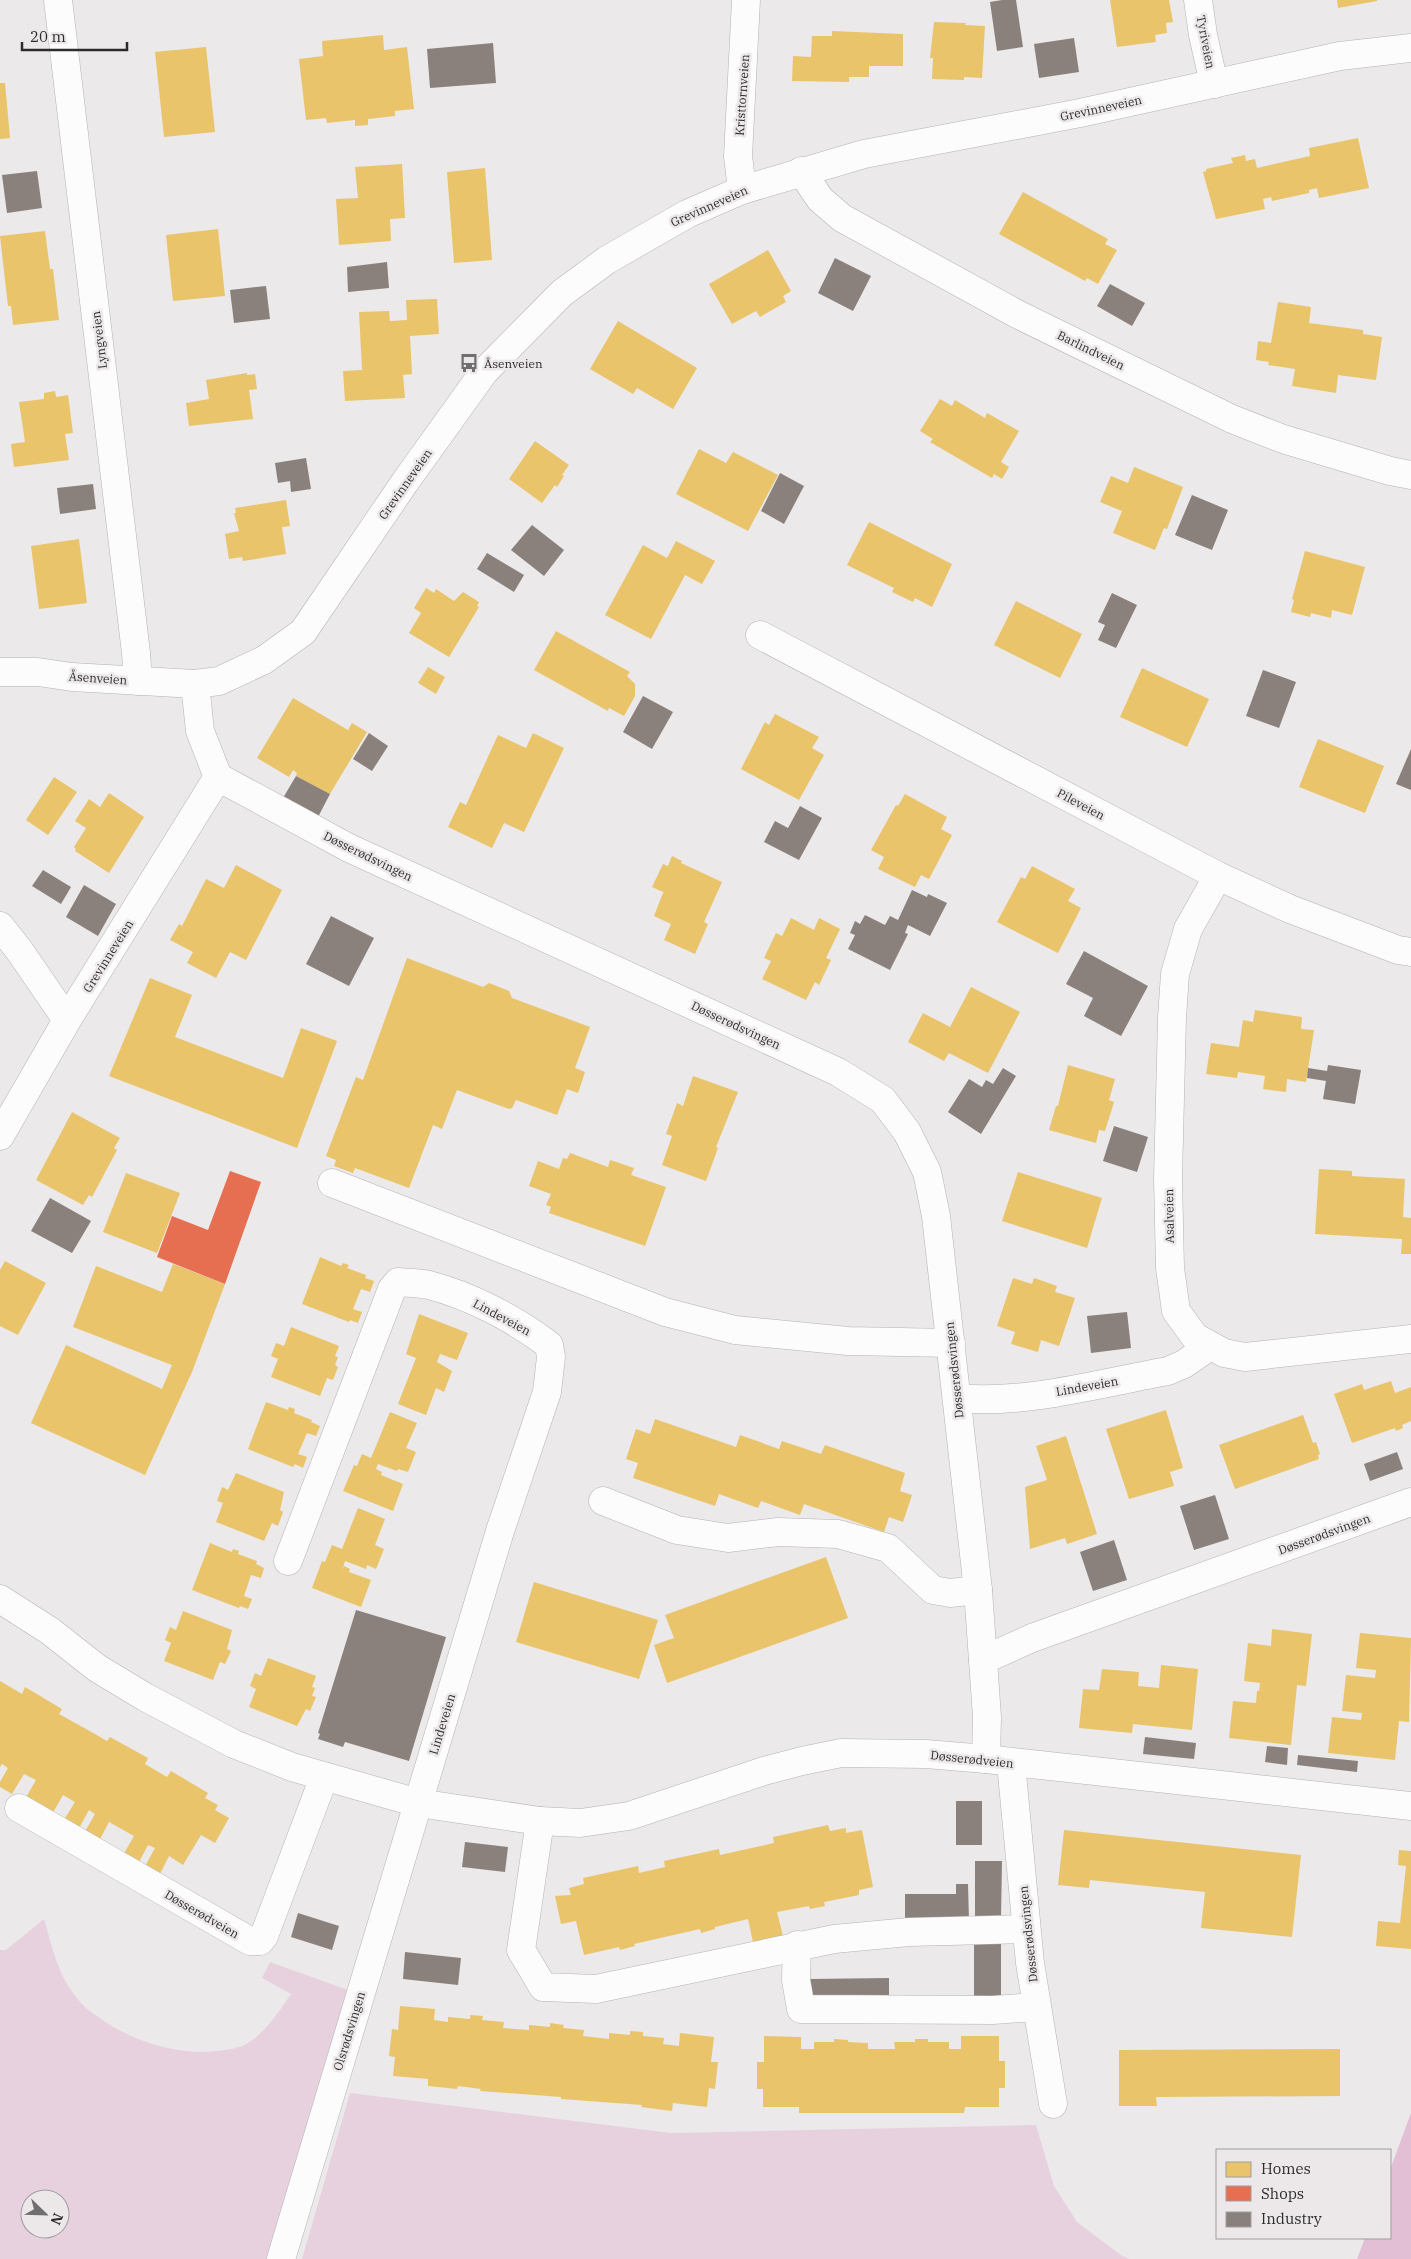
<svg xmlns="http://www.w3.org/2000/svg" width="1411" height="2259" font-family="'IBM Plex Serif',serif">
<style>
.green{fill:#e8d1de;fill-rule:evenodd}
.forest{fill:#e2bfd4}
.homes{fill:#e9c46a}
.shops{fill:#e76f51}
.industry{fill:#8a817c}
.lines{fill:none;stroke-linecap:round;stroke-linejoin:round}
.street-casing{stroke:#b4b3b3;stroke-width:29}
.street{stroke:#fcfcfc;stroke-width:28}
.labels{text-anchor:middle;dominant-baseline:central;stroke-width:5;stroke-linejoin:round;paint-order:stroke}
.street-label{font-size:12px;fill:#2d2c2c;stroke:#ece8ea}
.poi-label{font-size:12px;fill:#2d2c2c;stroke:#ece8ea;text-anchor:start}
</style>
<rect width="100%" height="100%" fill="#ebe9ea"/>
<!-- green -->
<g class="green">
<path d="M44,1919C54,1953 58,1978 83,2005C87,2010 95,2014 101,2019C140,2046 195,2061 242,2046C260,2040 281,2009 291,1994L262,1978L270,1962L348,1990L266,2259H0V1950H6ZM30,2199H60V2229H30Z"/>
<path d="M350,2093L671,2133L1036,2125L1054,2186L1077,2222L1121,2255L1129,2259H302Z"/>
</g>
<!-- forest -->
<path class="forest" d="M1411,2113V2259H1357L1365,2238H1390V2170Z"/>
<!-- homes -->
<g class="homes">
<path d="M1110,0H1169L1173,22L1166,23L1167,33L1155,35L1156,42L1117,47Z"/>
<path d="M1337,0H1377V1L1338,8Z"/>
<path d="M934,22L966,23L965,25L985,26L982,78L964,77V80L932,79L933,58H930Z"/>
<path d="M832,31L903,34V66H869V77H849V82L792,81L793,56L811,57L812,36H832Z"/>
<path d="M383,35L384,50L407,47L414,109L395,111V116L368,119V125L355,126V120L327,123L326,118L306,120L299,59L323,56L322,41Z"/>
<path d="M206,47L215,132L164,137L155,52Z"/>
<path d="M0,83H5L10,138L0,139Z"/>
<path d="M1358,138L1369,188L1319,198L1317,188L1309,190V193L1272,201L1271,197L1263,199L1265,209L1216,219L1203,172L1206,171V169L1233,163L1231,158L1245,155L1246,161L1255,159L1257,168L1310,156L1309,148Z"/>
<path d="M402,164L405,218L390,219L391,241L339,245L336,199L358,198L355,167Z"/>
<path d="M485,168L492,260L454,263L447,172Z"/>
<path d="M1023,192L1108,239L1105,244L1117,250L1098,284L1087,278L1085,281L999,234Z"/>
<path d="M218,229L225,296L173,301L166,235Z"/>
<path d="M45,231L50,269H53L59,320L13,325L11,306H8L0,236Z"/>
<path d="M768,250L791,291L783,296L786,302L760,317L756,311L732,324L709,284Z"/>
<path d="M437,299L439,334L410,336L412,374L403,375L405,398L345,401L343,371L362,370L359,312L389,311L390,321L407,320L406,300Z"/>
<path d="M1278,302L1311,307L1309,323L1363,330V334L1382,337L1376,380L1338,375L1336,393L1292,386L1295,369L1268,365L1269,362L1256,360L1258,341L1271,343Z"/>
<path d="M618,321L697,368L673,409L637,388L633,394L590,369Z"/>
<path d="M247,373V375L255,374L257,389L249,390L253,419L189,426L186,403L209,399L206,380Z"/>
<path d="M55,391L56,397L68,395L73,433L65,434L69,460L14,467L11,444L25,442L19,402L44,399V393Z"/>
<path d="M940,399L952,406L955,400L985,418L987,413L1019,431L1001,462L1009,467L1002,479L994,474L992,478L930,442L933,439L920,431Z"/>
<path d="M535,441L569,465L562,475L564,476L557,487L555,485L542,503L509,479Z"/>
<path d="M699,449L726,463L733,452L778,475L748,531L676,494Z"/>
<path d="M1134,467L1183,487L1167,529L1164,528L1155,550L1113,533L1122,511L1100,502L1111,476L1128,483Z"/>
<path d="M286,500L290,526L282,527L286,554L243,561L242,557L229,559L225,534L239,531L234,513H236L235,508Z"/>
<path d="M869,522L952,564L932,607L915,598L913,602L892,592L894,588L847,565Z"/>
<path d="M79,539L87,603L39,609L31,546Z"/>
<path d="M676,541L715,561L702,584L685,575L651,639L605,615L643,545L667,558Z"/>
<path d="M1305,551L1365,567L1352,615L1332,610L1331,618L1311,613L1310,617L1291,612L1294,600L1292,599Z"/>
<path d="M426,588L434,593L436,589L454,601L463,592L479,602L477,606L479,607L449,657L409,633L421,613L414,608Z"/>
<path d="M1016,601L1082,634L1060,678L994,645Z"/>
<path d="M556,631L630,672L627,676L635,684V696L624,716L609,708L608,711L534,670Z"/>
<path d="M428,667L445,677L436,694L418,683Z"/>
<path d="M1142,668L1209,699L1187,747L1120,717Z"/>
<path d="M293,698L348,730L352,723L367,732L330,794L296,776L297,773L293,770L289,777L257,758Z"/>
<path d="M775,714L819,737L812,748L824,755L799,800L741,769L765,722L769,725Z"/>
<path d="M533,733L564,748L524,832L504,823L492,848L448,827L460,802L466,805L498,735L526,748Z"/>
<path d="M1318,739L1384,766L1365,813L1299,787Z"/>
<path d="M54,777L77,792L48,835L26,820Z"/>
<path d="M109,793L144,817L109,873L75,851L76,849L74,847L86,828L75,821L89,799L100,807Z"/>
<path d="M905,794L947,817L941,829L952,835L929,879L921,875L915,887L878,869L884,857L871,850L896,805L898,806Z"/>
<path d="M672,856L682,861L681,863L722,882L704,922L708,924L695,954L664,940L671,924L654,916L663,893H665L652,887L663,864L668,866Z"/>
<path d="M236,865L282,890L246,960L230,952L216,978L187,963L193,952L170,940L179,924L182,926L206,879L224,888Z"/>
<path d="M1032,866L1075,889L1068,901L1081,908L1058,953L997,922L1021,877L1025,879Z"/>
<path d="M791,918L814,930L819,918L840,929L826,958L831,960L819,985L815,982L806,1000L762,979L771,961L764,958L776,933L782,936Z"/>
<path d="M407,958L483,987L489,983L509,991L512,998L590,1027L575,1068L585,1072L578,1093L567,1089L557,1115L516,1100L512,1108L509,1109L457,1090L442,1129L433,1125L409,1188L355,1168L353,1173L334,1166L336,1160L326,1156L356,1077L363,1080Z"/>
<path d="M150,978L192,995L175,1037L283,1078L301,1028L337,1041L297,1148L109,1076Z"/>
<path d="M971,987L1020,1012L988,1073L949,1053L944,1061L908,1042L923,1013L950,1027Z"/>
<path d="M1255,1010L1302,1017L1301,1029L1314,1030L1306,1082L1287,1079L1286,1092L1263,1089L1265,1076L1238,1072L1237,1078L1206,1074L1211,1043L1239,1047L1243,1020L1253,1022Z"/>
<path d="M1068,1065L1115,1079L1109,1100L1114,1102L1105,1131L1099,1130L1096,1143L1049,1130L1056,1106H1058Z"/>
<path d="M693,1076L738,1092L716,1147L718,1148L706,1181L662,1165L672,1136L666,1134L677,1103L683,1106Z"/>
<path d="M72,1112L120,1138L114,1148L117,1150L92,1197L89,1195L83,1205L36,1180Z"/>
<path d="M570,1153L608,1167L610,1160L634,1168L631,1175L666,1187L645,1246L549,1213L551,1207L546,1205L551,1194L529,1186L538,1161L559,1169L563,1158L567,1159Z"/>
<path d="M1319,1169L1352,1171V1176L1405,1179L1403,1217L1411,1218V1254H1401L1402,1239L1315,1234Z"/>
<path d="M1018,1172L1102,1198L1087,1248L1002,1221Z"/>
<path d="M126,1173L180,1193L157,1253L103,1232Z"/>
<path d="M320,1257L341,1266L343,1263L349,1265L347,1268L366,1275L365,1278L374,1281L370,1292L361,1289L353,1309L362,1312L358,1323L350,1320L349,1322L302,1304Z"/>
<path d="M5,1261L46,1283L18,1335L0,1326V1270Z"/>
<path d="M173,1264L225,1284L192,1372L145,1475L31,1423L66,1345L162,1389L172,1365L73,1327L96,1266L162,1292Z"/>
<path d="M1013,1278L1032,1284L1034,1278L1057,1286L1055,1292L1075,1298L1059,1346L1041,1340L1038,1352L1011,1344L1015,1332L997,1326Z"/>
<path d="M419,1314L468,1333L457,1360L440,1354L437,1362L452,1371L444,1392L436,1388L426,1415L398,1404L416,1358L406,1354Z"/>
<path d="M291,1327L339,1346L335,1356L338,1357L335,1365L338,1367L333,1380L327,1378L320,1396L271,1377L278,1359L271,1356L276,1343L284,1346Z"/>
<path d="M1391,1381L1395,1393L1411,1387V1421L1402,1425L1403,1428L1396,1431L1395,1428L1352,1443L1334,1394L1362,1384L1364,1390Z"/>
<path d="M266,1402L288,1410L289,1407L295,1409L294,1413L312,1420L311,1422L320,1426L316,1436L307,1433L298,1454L307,1457L303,1468L295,1464L293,1467L248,1449Z"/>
<path d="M1166,1410L1183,1468L1170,1472L1174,1486L1129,1499L1106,1429Z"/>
<path d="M390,1412L417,1423L406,1448L416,1452L408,1472L398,1469L397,1471L378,1464L376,1469L382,1472L381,1475L403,1484L393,1511L343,1491L354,1465L357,1466L362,1454L371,1458Z"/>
<path d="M1303,1415L1313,1443L1316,1442L1320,1454L1318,1455L1319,1459L1235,1489L1219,1445Z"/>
<path d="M655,1419L736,1447L740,1435L779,1449L782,1441L821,1454L825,1445L905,1473L900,1491L912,1495L903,1522L889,1517L884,1532L804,1504L800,1515L761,1501L758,1508L719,1494L715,1506L633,1478L638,1463L626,1459L636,1429L650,1434Z"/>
<path d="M1066,1436L1097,1534L1067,1544L1065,1538L1030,1549L1025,1487L1047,1480L1036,1446Z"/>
<path d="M236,1473L284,1492L280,1510L283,1512L278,1526L272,1523L264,1541L216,1522L223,1503L217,1501L222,1487L228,1490Z"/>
<path d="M358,1508L385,1519L375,1545L384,1549L376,1569L367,1565L366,1569L345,1561L342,1572L344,1566L350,1569L349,1572L371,1580L361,1607L312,1588L322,1561L325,1562L332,1545L342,1549Z"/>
<path d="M210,1543L232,1552L233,1549L239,1551L238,1554L257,1561L256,1564L264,1568L261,1578L251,1575L244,1596L252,1599L248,1609L240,1606L239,1608L192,1590Z"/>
<path d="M826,1557L848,1618L667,1683L654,1645L674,1638L665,1615Z"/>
<path d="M534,1582L658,1620L639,1679L516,1642Z"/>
<path d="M183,1611L232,1630L227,1649L231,1651L225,1664L220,1662L213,1680L164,1661L171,1643L165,1640L170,1627L176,1630Z"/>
<path d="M1272,1629L1312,1634L1306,1686L1297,1685L1291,1745L1229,1738L1233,1701L1256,1703L1257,1691H1259L1260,1683L1244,1681L1248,1643L1271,1646Z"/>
<path d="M1360,1633L1411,1638L1409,1722L1399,1721L1395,1760L1328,1753L1332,1717L1361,1720L1362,1713L1342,1711L1346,1675L1375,1678L1376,1670L1356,1668Z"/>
<path d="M268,1658L316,1676L312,1687L315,1688L312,1696L316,1697L310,1711L306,1709L297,1726L249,1707L256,1689L250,1686L255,1673L261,1676Z"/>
<path d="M1161,1665L1198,1669L1192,1730L1133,1724L1132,1733L1079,1728L1083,1689L1099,1690L1102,1669L1139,1672L1138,1686L1159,1688Z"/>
<path d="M0,1681L22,1694L25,1687L62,1709L59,1714L95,1734L107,1741L110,1737L148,1758L145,1764L167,1777L171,1771L208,1793L205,1798L218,1805L215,1810L229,1818L215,1843L201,1835L183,1865L169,1856L158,1878L143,1870L155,1848L148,1845L137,1866L122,1857L134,1836L109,1822L98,1843L83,1835L95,1814L89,1810L77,1832L62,1823L75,1802L63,1795L51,1816L24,1801L36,1780L24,1774L12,1794L0,1787V1782L8,1768L2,1764L0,1767Z"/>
<path d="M828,1825L830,1831L846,1828V1833L862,1830L873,1887L859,1890V1895L824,1902L825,1906L810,1909L809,1906L777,1912L783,1936L753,1942L748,1919L715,1927V1929L701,1933L700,1929L634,1944L635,1946L620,1950L619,1947L584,1955L576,1921L561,1924L555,1896L571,1895L569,1888L584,1884L583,1878L638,1866L639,1873L665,1867L664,1861L719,1849L720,1855L774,1843L773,1837Z"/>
<path d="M1064,1830L1301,1855L1292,1937L1201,1928L1205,1892L1090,1880L1089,1888L1058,1885Z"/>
<path d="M1399,1850L1411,1851V1949L1376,1946L1378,1921L1400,1923L1406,1866L1398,1865Z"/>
<path d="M400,2006L435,2009L434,2020L448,2022V2017L470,2019V2015L483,2016L482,2020L504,2022L503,2028L529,2030V2025L550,2027V2023L564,2025L563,2028L584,2030L583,2036L609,2039V2033L630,2035V2031L643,2032V2036L664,2038L663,2044L679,2046L680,2033L714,2037L711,2062H718L715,2089L709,2088L707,2107L673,2103L672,2111L641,2107L642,2105L561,2099V2097L480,2091L481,2089L458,2086L457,2089L428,2086V2079L393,2076L395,2057L389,2056L392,2029L398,2030Z"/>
<path d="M764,2036L801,2037V2049H814V2042H834V2039L848,2040V2042L868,2043V2049H895L894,2042H915V2039H928V2042H949V2049H961V2036H999V2061H1005V2088H999V2107H965L964,2113H799V2107H763V2089H757V2062H764Z"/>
<path d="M1340,2049V2096L1156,2097L1157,2106H1119V2050Z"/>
</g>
<!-- shops -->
<path class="shops" d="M230,1171L261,1182L225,1284L157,1257L172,1216L208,1230Z"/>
<!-- industry -->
<g class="industry">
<path d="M1002,0H1016L1023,47L997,51L990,2Z"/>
<path d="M1074,38L1079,72L1039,78L1034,44Z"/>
<path d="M493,43L496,83L430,88L427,49Z"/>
<path d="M37,171L42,208L7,213L2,175Z"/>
<path d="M835,258L871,276L853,311L818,293Z"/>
<path d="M387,262L389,288L348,292L347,267Z"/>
<path d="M1110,284L1145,303L1132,326L1097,306Z"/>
<path d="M266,286L270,319L234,323L230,290Z"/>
<path d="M306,458L311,489L291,492L290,481L278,483L275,463Z"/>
<path d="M780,473L804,486L784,524L761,511Z"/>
<path d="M93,484L96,509L60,514L57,488Z"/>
<path d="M1192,495L1228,510L1212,550L1175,535Z"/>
<path d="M532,525L564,550L544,576L511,550Z"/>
<path d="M487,553L524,575L514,592L477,569Z"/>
<path d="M1112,593L1137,605L1116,648L1098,640L1105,625L1098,622Z"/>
<path d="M1263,670L1296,682L1279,728L1246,716Z"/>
<path d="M643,696L673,712L652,749L623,732Z"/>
<path d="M369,733L388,746L372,771L353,759Z"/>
<path d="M1411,749V790L1396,784Z"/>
<path d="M296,776L330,794L318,817L283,798Z"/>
<path d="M800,806L822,818L799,860L764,842L775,821L788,828Z"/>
<path d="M43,870L71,887L61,904L32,886Z"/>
<path d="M84,885L116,904L98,936L66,917Z"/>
<path d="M912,890L927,897L928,894L947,903L930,936L908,925L905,933L908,934L890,970L848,949L855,935L850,933L855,921L860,924L865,915L885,925L890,916L898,920Z"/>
<path d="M331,916L374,938L349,986L306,964Z"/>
<path d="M1084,951L1148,986L1121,1036L1084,1016L1093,998L1066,984Z"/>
<path d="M1328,1065L1361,1070L1355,1104L1323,1099L1326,1081L1307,1078L1308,1068L1327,1071Z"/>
<path d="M1003,1068L1016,1076L981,1134L948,1112L969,1079L982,1087L986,1080L993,1084Z"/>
<path d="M1114,1126L1148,1137L1137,1172L1103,1161Z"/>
<path d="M50,1198L91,1221L72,1253L31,1231Z"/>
<path d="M1127,1312L1131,1348L1091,1353L1087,1316Z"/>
<path d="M1397,1452L1403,1469L1370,1481L1364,1464Z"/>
<path d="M1215,1495L1229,1539L1194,1550L1180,1506Z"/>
<path d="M1114,1540L1127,1580L1093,1591L1080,1552Z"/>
<path d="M356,1610L446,1637L409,1761L345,1742L343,1747L318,1739L320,1734L318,1733Z"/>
<path d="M1145,1737L1196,1743L1194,1759L1143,1754Z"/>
<path d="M1267,1746L1288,1748L1287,1765L1265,1762Z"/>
<path d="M1298,1755L1358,1761L1357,1772L1297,1765Z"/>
<rect x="956" y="1801" width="26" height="44"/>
<path d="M465,1842L508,1847L505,1872L462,1867Z"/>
<path d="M975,1861H1002L1001,1918H975Z"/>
<path d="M956,1884H968L969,1920H905V1894H956Z"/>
<path d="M298,1913L339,1926L332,1950L291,1937Z"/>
<rect x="974" y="1942" width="27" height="56"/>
<path d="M405,1952L461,1958L458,1985L403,1979Z"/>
<path d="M889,1978V2004H810V1979Z"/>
</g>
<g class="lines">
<!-- street casing -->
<g class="street-casing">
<g id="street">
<path d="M58,0L136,653L138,681"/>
<path d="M1198,0L1203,35L1214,84"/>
<path d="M801,171L820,199L842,218L1019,315L1232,419L1283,439L1390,471L1411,475"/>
<path d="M742,190L738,156L746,0"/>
<path d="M760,635L1218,876L1290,909L1398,950L1411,952"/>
<path d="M0,672H38L72,677L195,684L219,681L264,660L303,632L405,482L484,372L562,293L607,260L687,214L742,190L864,154L1080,113L1340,56L1411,48"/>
<path d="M195,684L200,731L218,777L349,848L838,1072L883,1100L907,1132L927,1172L936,1216L978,1590L987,1717L986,1759"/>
<path d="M1218,876L1188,929L1175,974L1172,1018L1168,1178L1170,1268L1176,1311L1195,1337L1224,1353L1245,1357L1411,1339"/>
<path d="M0,926L19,950L67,1020"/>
<path d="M0,1136L67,1020L218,777"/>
<path d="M332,1183L665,1312L735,1330L848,1341L951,1343"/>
<path d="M957,1398C1024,1405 1101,1383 1168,1371L1184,1364L1210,1346"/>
<path d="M603,1501L677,1530L728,1538L778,1532L838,1534L888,1548L933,1590L950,1593L978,1590"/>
<path d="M0,1599L50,1631L97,1668L145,1697L234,1744L292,1767L418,1803L540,1821L580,1823L629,1816L764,1771L802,1761L841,1753L926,1754L986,1759L1411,1806"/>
<path d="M983,1660L1032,1638L1411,1502"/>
<path d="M1011,1763L1030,1963L1053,2104"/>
<path d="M19,1808L250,1941H260L264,1936L324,1777"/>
<path d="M540,1821L521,1950L543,1987L596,1989L834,1939L909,1932L1026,1929"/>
<path d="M797,1945L796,1980L801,2009L993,2010L1036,2007"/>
<path d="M281,2259L500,1531L547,1392L551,1357L549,1345C515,1319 471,1296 429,1285C420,1283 408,1283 398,1282L392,1289L288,1561"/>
</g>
</g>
<!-- street -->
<use href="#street" class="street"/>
</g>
<!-- icons -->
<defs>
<g id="bus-bare" transform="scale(1.5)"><path d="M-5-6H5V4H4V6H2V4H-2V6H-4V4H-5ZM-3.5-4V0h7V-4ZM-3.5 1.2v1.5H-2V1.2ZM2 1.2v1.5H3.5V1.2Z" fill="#706e6e" stroke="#ece8ea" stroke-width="2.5" paint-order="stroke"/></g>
</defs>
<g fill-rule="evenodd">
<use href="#bus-bare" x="469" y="363"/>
</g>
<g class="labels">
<!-- street labels -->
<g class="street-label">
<text transform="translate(1206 42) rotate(79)">Tyriveien</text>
<text transform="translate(742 95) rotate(-86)">Kristtornveien</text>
<text transform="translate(1101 108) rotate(-12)">Grevinneveien</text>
<text transform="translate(709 206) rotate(-24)">Grevinneveien</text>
<text transform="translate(99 340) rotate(-97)">Lyngveien</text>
<text transform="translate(1091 350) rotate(26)">Barlindveien</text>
<text transform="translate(405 484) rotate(-55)">Grevinneveien</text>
<text transform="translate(98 678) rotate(4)">Åsenveien</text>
<text transform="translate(1081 804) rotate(28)">Pileveien</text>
<text transform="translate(368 856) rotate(26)">Døsserødsvingen</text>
<text transform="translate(108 956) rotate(-58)">Grevinneveien</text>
<text transform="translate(736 1025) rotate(25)">Døsserødsvingen</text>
<text transform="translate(1169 1216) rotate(-91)">Asalveien</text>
<text transform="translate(502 1317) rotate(28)">Lindeveien</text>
<text transform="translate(954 1370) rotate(-96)">Døsserødsvingen</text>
<text transform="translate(1087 1386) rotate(-10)">Lindeveien</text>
<text transform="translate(1324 1534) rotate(-20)">Døsserødsvingen</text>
<text transform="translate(442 1724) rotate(-73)">Lindeveien</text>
<text transform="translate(972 1759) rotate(6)">Døsserødveien</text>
<text transform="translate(202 1914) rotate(30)">Døsserødveien</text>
<text transform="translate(1028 1934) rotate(-96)">Døsserødsvingen</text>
<text transform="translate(349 2031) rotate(-73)">Olsrødsvingen</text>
</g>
<!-- poi labels -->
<g class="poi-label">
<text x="484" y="363">Åsenveien</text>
</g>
</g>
<!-- legend -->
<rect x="1216" y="2149" width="175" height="90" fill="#ece8ea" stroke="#a09d9e"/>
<rect x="1226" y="2162" width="25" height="15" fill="#e9c46a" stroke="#a09d9e"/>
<text x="1261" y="2174" font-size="15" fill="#2d2c2c">Homes</text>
<rect x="1226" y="2186" width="25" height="15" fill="#e76f51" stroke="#a09d9e"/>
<text x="1261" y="2199" font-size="15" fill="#2d2c2c">Shops</text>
<rect x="1226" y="2212" width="25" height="15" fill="#8a817c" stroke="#a09d9e"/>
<text x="1261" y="2224" font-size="15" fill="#2d2c2c">Industry</text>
<!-- north arrow -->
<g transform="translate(45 2214) rotate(113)"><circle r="24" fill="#ece8ea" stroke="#a09d9e"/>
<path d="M0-4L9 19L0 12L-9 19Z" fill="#706e6e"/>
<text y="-8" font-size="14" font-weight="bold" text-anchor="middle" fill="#2d2c2c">N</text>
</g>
<!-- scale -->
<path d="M22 42v8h105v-8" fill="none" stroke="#2d2c2c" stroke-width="2.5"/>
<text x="30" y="42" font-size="15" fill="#2d2c2c" stroke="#ece8ea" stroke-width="4" paint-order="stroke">20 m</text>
</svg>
